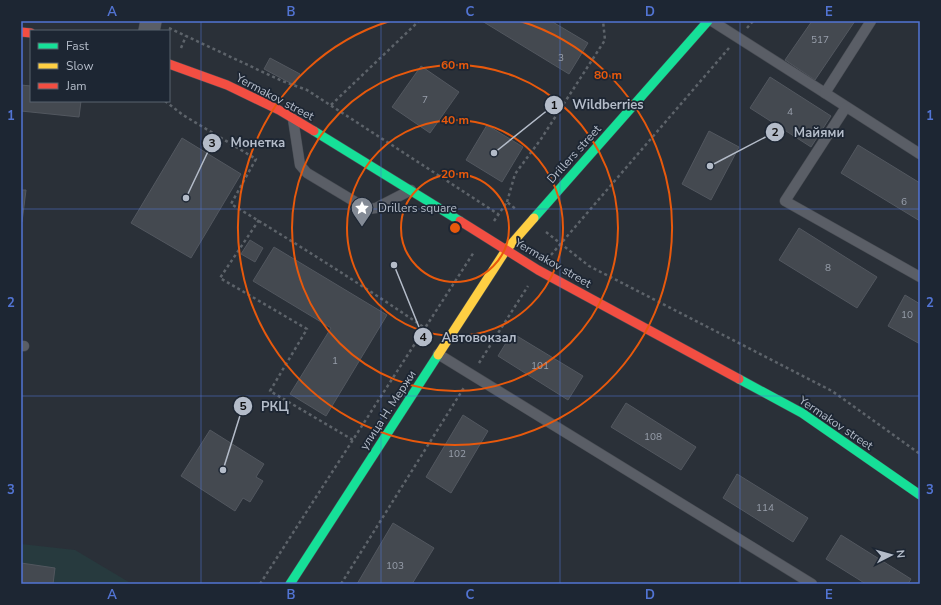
<svg xmlns="http://www.w3.org/2000/svg" width="941" height="605" font-family="'Nunito Sans',sans-serif">
<style>
.green{fill:#273a3e}
.building{fill:#444950;stroke:#52575f}
.lines{fill:none;stroke-linecap:round;stroke-linejoin:round}
.lane-casing{stroke:#484c53;stroke-width:11}
.street-casing{stroke:#484c53;stroke-width:22}
.fast-casing{stroke:#484c53;stroke-width:10}
.slow-casing{stroke:#484c53;stroke-width:10}
.jam-casing{stroke:#484c53;stroke-width:10}
.path{stroke:#5d636a;stroke-width:2.5;stroke-dasharray:3 3;stroke-linecap:butt}
.lane{stroke:#5a5e66;stroke-width:10}
.street{stroke:#5a5e66;stroke-width:21}
.fast{stroke:#16e098;stroke-width:9}
.slow{stroke:#ffcf43;stroke-width:9}
.jam{stroke:#f24e42;stroke-width:9}
.grid{fill:none;stroke:#5274d3;stroke-width:1;stroke-opacity:0.55}
.ring{fill:none;stroke:#e8590c;stroke-width:2}
.labels{text-anchor:middle;dominant-baseline:central;stroke-width:3.5;stroke-linejoin:round;paint-order:stroke}
.number-label{font-size:10px;fill:#989fab}
.street-label{font-size:12px;fill:#b4bcc9;stroke:#1d2633}
.poi-label{font-size:12px;fill:#b4bcc9;stroke:#1d2633;text-anchor:start}
.centre{fill:#e8590c;stroke:#1d2633;stroke-width:2}
.ring-label{font-size:12px;text-anchor:middle;font-weight:bold;fill:#e8590c;stroke:#1d2633;stroke-width:3.5;stroke-linejoin:round;paint-order:stroke}
.leader{fill:none;stroke:#b4bcc9;stroke-width:1.5}
.callout-dot{fill:#b4bcc9;stroke:#1d2633;stroke-width:1.5}
.mark-label{font-size:12px;text-anchor:middle;font-weight:bold;fill:#111}
.callout-label{font-size:13px;text-anchor:middle;font-weight:bold;fill:#b4bcc9;stroke:#1d2633;stroke-width:3.5;stroke-linejoin:round;paint-order:stroke}
.neatline{fill:none;stroke:#5274d3;stroke-width:1.5}
.grid-label{font-size:13px;text-anchor:middle;font-weight:bold;fill:#5274d3}
</style>
<rect width="100%" height="100%" fill="#2a3038"/>
<!-- green -->
<path class="green" d="M21,544L75,550L132,584H21Z"/>
<!-- building -->
<g class="building">
<path d="M482,21H551L588,43L569,74Z"/>
<path d="M812,21H855L815,80L785,60Z"/>
<path d="M270,58L300,74L294,85L264,69Z"/>
<path d="M421,66L459,92L430,133L392,107Z"/>
<path d="M770,77L831,116L811,147L750,108Z"/>
<path d="M21,85L31,86V101H81L79,117L21,111Z"/>
<path d="M487,125L523,147L502,182L466,160Z"/>
<path d="M709,131L739,147L711,200L682,184Z"/>
<path d="M182,138L241,174L191,258L131,223Z"/>
<path d="M858,145L920,183V221L841,173Z"/>
<path d="M21,190H26L22,222H21Z"/>
<path d="M799,228L877,277L857,308L779,260Z"/>
<path d="M250,240L263,248L255,262L241,254Z"/>
<path d="M274,247L387,315L326,416L290,394L331,328L253,281Z"/>
<path d="M905,295L920,304V344L888,326Z"/>
<path d="M512,333L583,376L568,400L498,356Z"/>
<path d="M626,403L696,447L681,470L611,427Z"/>
<path d="M463,415L488,431L451,493L426,477Z"/>
<path d="M210,430L264,464L256,477L263,481L250,502L243,498L235,511L181,476Z"/>
<path d="M737,474L808,518L793,542L723,498Z"/>
<path d="M393,523L434,548L412,584H357Z"/>
<path d="M841,535L911,579L908,584H866L826,559Z"/>
<path d="M21,563L55,568L53,584H21Z"/>
</g>
<g class="lines">
<!-- lane casing -->
<g class="lane-casing">
<g id="lane">
<path d="M712,21L825,93L871,21"/>
<path d="M825,93L920,154"/>
<path d="M846,107L785,201L920,277"/>
<path d="M293,119L300,165L307,173L367,209L376,208L411,190"/>
<path d="M21,346H24"/>
<path d="M438,354L812,584"/>
</g>
</g>
<!-- street casing -->
<g class="street-casing">
<path id="street" d="M149,31L151,21"/>
</g>
<!-- fast casing -->
<g class="fast-casing">
<g id="fast">
<path d="M314,131L460,221"/>
<path d="M534,218L708,21"/>
<path d="M739,379L802,413L920,495"/>
<path d="M290,584L438,355"/>
</g>
</g>
<!-- slow casing -->
<g class="slow-casing">
<path id="slow" d="M438,355L506,250L534,218"/>
</g>
<!-- jam casing -->
<g class="jam-casing">
<g id="jam">
<path d="M21,32L31,33"/>
<path d="M169,64L227,85L279,110L314,131"/>
<path d="M460,221L538,270L739,379"/>
</g>
</g>
<!-- path -->
<g class="path">
<path d="M169,28L282,81L307,90L498,214"/>
<path d="M747,28L753,21"/>
<path d="M181,48L186,36"/>
<path d="M165,101L183,115L256,159L231,204C297,244 362,285 425,328"/>
<path d="M331,105L419,21"/>
<path d="M507,202L515,174L541,139L605,40L603,21"/>
<path d="M259,220L220,278L307,329L270,391L353,440"/>
<path d="M494,221L507,202L517,210"/>
<path d="M546,232L589,266L832,391L920,454"/>
<path d="M551,255L729,48"/>
<path d="M479,363L528,286"/>
<path d="M260,584L474,252"/>
<path d="M341,584L465,386"/>
</g>
<!-- lane -->
<use href="#lane" class="lane"/>
<!-- street -->
<use href="#street" class="street"/>
<!-- fast -->
<use href="#fast" class="fast"/>
<!-- slow -->
<use href="#slow" class="slow"/>
<!-- jam -->
<use href="#jam" class="jam"/>
</g>
<!-- grid -->
<path class="grid" d="M201,21V584M381,21V584M560,21V584M740,21V584M21,209H920M21,396H920"/>
<!-- distance rings -->
<g class="ring">
<circle cx="455" cy="228" r="54"/>
<circle cx="455" cy="228" r="108"/>
<circle cx="455" cy="228" r="163"/>
<path d="M520 21A217 217 0 1 1 390 21"/>
</g>
<!-- icons -->
<defs>
<g id="sight-pin" transform="scale(1.15)"><path d="M0 17L-7.5 6A9.5 9.5 0 1 1 7.5 6Z" fill="#848b96" stroke="#1d2633"/><path d="M0-6L1.8-2.2L6-1.7L2.9 1.2L3.7 5.4L0 3.3L-3.7 5.4L-2.9 1.2L-6-1.7L-1.8-2.2Z" fill="#fff"/></g>
</defs>
<g fill-rule="evenodd">
<use href="#sight-pin" x="362" y="208"/>
</g>
<g class="labels">
<!-- number labels -->
<g class="number-label">
<text x="820" y="40">517</text>
<text x="561" y="58">3</text>
<text x="425" y="100">7</text>
<text x="790" y="112">4</text>
<text x="904" y="202">6</text>
<text x="828" y="268">8</text>
<text x="907" y="315">10</text>
<text x="335" y="361">1</text>
<text x="540" y="366">101</text>
<text x="653" y="437">108</text>
<text x="457" y="454">102</text>
<text x="765" y="508">114</text>
<text x="395" y="566">103</text>
</g>
<!-- street labels -->
<g class="street-label">
<text transform="translate(275 97) rotate(28)">Yermakov street</text>
<text transform="translate(574 154) rotate(-48)">Drillers street</text>
<text transform="translate(553 263) rotate(30)">Yermakov street</text>
<text transform="translate(388 410) rotate(-57)">улица Н. Мержи</text>
<text transform="translate(836 423) rotate(34)">Yermakov street</text>
</g>
<!-- poi labels -->
<g class="poi-label">
<text x="378" y="208">Drillers square</text>
</g>
</g>
<circle cx="455" cy="228" r="6" class="centre"/>
<g class="ring-label">
<text x="455" y="69">60 m</text>
<text x="608" y="79">80 m</text>
<text x="455" y="124">40 m</text>
<text x="455" y="178">20 m</text>
</g>
<!-- callouts -->
<path class="leader" d="M494 153L554 105M710 166L775 132M186 198L212 143M394 265L423 337M223 470L243 406"/>
<g class="callout-dot">
<circle cx="494" cy="153" r="4"/>
<circle cx="710" cy="166" r="4"/>
<circle cx="186" cy="198" r="4"/>
<circle cx="394" cy="265" r="4"/>
<circle cx="223" cy="470" r="4"/>
<circle cx="554" cy="105" r="10"/>
<circle cx="775" cy="132" r="10"/>
<circle cx="212" cy="143" r="10"/>
<circle cx="423" cy="337" r="10"/>
<circle cx="243" cy="406" r="10"/>
</g>
<g class="mark-label">
<text x="554" y="109">1</text>
<text x="775" y="136">2</text>
<text x="212" y="147">3</text>
<text x="423" y="341">4</text>
<text x="243" y="410">5</text>
</g>
<g class="callout-label">
<text x="608" y="109">Wildberries</text>
<text x="819" y="137">Майями</text>
<text x="258" y="147">Монетка</text>
<text x="479" y="342">Автовокзал</text>
<text x="275" y="411">РКЦ</text>
</g>
<!-- border -->
<rect width="941" height="605" fill="none" stroke="#1d2633" stroke-width="44"/>
<!-- legend -->
<rect x="30" y="30" width="140" height="72" fill="#1d2633" stroke="#59626f"/>
<rect x="38" y="43" width="20" height="6" fill="#16e098" stroke="#59626f"/>
<text x="66" y="50" font-size="12" fill="#b4bcc9">Fast</text>
<rect x="38" y="63" width="20" height="6" fill="#ffcf43" stroke="#59626f"/>
<text x="66" y="70" font-size="12" fill="#b4bcc9">Slow</text>
<rect x="38" y="83" width="20" height="6" fill="#f24e42" stroke="#59626f"/>
<text x="66" y="90" font-size="12" fill="#b4bcc9">Jam</text>
<!-- north arrow -->
<g transform="translate(891 555) rotate(84)" stroke="#1d2633" stroke-width="3" paint-order="stroke">
<path d="M0-3L7 15L0 10L-7 15Z" fill="#b4bcc9"/>
<text y="-6" font-size="11" font-weight="bold" text-anchor="middle" fill="#b4bcc9">N</text>
</g>
<rect x="22" y="22" width="897" height="561" class="neatline"/>
<g class="grid-label">
<text x="112" y="16">A</text>
<text x="291" y="16">B</text>
<text x="470" y="16">C</text>
<text x="650" y="16">D</text>
<text x="829" y="16">E</text>
<text x="11" y="120">1</text>
<text x="930" y="120">1</text>
<text x="11" y="307">2</text>
<text x="930" y="307">2</text>
<text x="11" y="494">3</text>
<text x="930" y="494">3</text>
<text x="112" y="599">A</text>
<text x="291" y="599">B</text>
<text x="470" y="599">C</text>
<text x="650" y="599">D</text>
<text x="829" y="599">E</text>
</g>
</svg>
